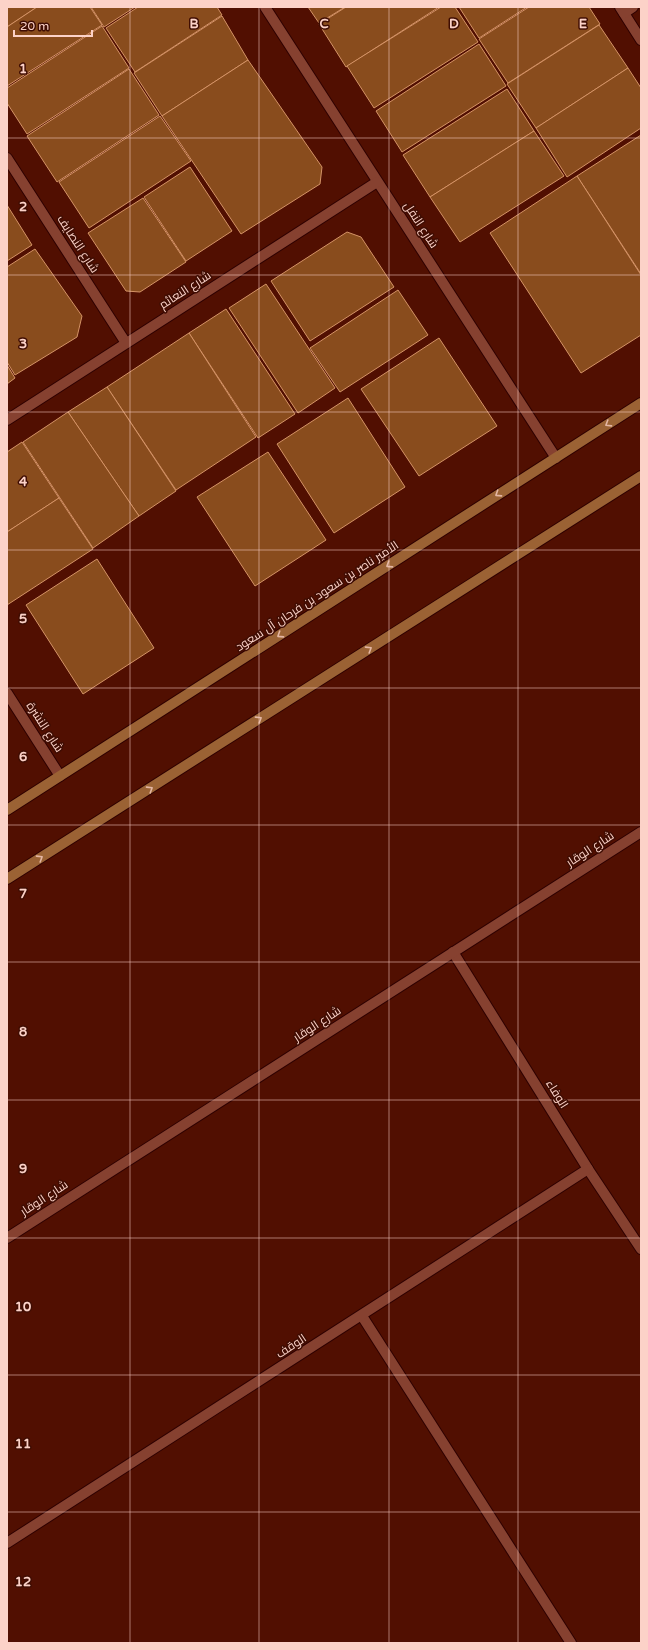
<svg xmlns="http://www.w3.org/2000/svg" width="648" height="1650" font-family="'Varela Round',Cairo,sans-serif">
<style>
.building{fill:#894c1d;stroke:#d49366}
.lines{fill:none;stroke-linecap:round;stroke-linejoin:round}
.street-casing{stroke:#2e0000;stroke-width:12}
.secondary-casing{stroke:#2e0000;stroke-width:12}
.street{stroke:#864130;stroke-width:10}
.secondary{stroke:#9b6234;stroke-width:10}
.oneway{stroke:#e4b6a3}
.grid{fill:none;stroke:#fcd2c8;stroke-width:1;stroke-opacity:0.55}
.labels{text-anchor:middle;dominant-baseline:central;stroke-width:3;stroke-linejoin:round;paint-order:stroke}
.street-label{font-size:12px;fill:#fcd2c8;stroke:#3f0d03}
.grid-label{font-size:13px;text-anchor:middle;font-weight:bold;fill:#fcd2c8;stroke:#3f0d03;stroke-width:3;stroke-linejoin:round;paint-order:stroke}
</style>
<rect width="100%" height="100%" fill="#510f01"/>
<!-- building -->
<g class="building">
<path d="M7,7H37L7,27Z"/>
<path d="M37,7H90L102,25L7,86V27Z"/>
<path d="M91,7H135L104,27Z"/>
<path d="M138,7H217L222,15L135,72L106,28Z"/>
<path d="M308,7H345L319,23Z"/>
<path d="M346,7H439L346,67L319,24Z"/>
<path d="M441,7H455L478,42L374,108L347,66Z"/>
<path d="M459,7H527L479,38Z"/>
<path d="M529,7H589L600,24L508,83L479,39Z"/>
<path d="M222,16L248,60L162,116L134,73Z"/>
<path d="M599,25L628,68L536,128L507,84Z"/>
<path d="M102,26L129,68L27,134L7,103V88Z"/>
<path d="M479,44L506,86L402,152L376,111Z"/>
<path d="M248,60L322,167L320,184L241,234L162,116Z"/>
<path d="M628,68L641,88V128L567,177L536,128Z"/>
<path d="M129,69L159,115L57,182L27,136Z"/>
<path d="M507,89L534,131L430,197L403,155Z"/>
<path d="M160,116L191,161L89,228L59,182Z"/>
<path d="M534,131L564,176L460,242L430,197Z"/>
<path d="M641,135V274L577,176Z"/>
<path d="M190,167L232,231L186,261L144,197Z"/>
<path d="M577,176L641,275V335L581,373L490,233Z"/>
<path d="M143,198L186,262L140,292L126,291L88,233Z"/>
<path d="M7,205L32,245L7,261Z"/>
<path d="M347,232L361,237L394,287L310,341L271,281Z"/>
<path d="M35,249L82,316L77,337L15,375L7,362V267Z"/>
<path d="M266,284L335,388L298,413L229,308Z"/>
<path d="M398,290L428,335L340,392L310,348Z"/>
<path d="M226,309L295,414L258,438L189,333Z"/>
<path d="M189,333L256,437L176,490L107,387Z"/>
<path d="M439,338L497,426L419,476L361,389Z"/>
<path d="M7,365L15,378L7,384Z"/>
<path d="M107,387L176,491L139,516L68,412Z"/>
<path d="M348,398L405,487L334,533L277,444Z"/>
<path d="M68,412L139,516L93,548L23,442Z"/>
<path d="M22,442L59,498L7,532V452Z"/>
<path d="M268,452L326,540L255,586L197,497Z"/>
<path d="M59,498L93,549L7,605V532Z"/>
<path d="M97,559L154,648L83,694L26,605Z"/>
</g>
<g class="lines">
<!-- street casing -->
<g class="street-casing">
<g id="street">
<path d="M265,7L556,458"/>
<path d="M620,7L641,40"/>
<path d="M624,13L633,7"/>
<path d="M7,158L126,343"/>
<path d="M7,420L377,182"/>
<path d="M7,693L60,776"/>
<path d="M453,952L588,1169L641,1249"/>
<path d="M7,1238L641,832"/>
<path d="M362,1316L571,1643"/>
<path d="M7,1543L588,1169"/>
</g>
</g>
<!-- secondary casing -->
<g class="secondary-casing">
<g id="secondary">
<path d="M7,810L641,403"/>
<path d="M7,879L641,476"/>
</g>
</g>
<!-- street -->
<use href="#street" class="street"/>
<!-- secondary -->
<use href="#secondary" class="secondary"/>
</g>
<!-- one-way arrows -->
<defs><path id="oneway-chevron" d="M-2-3.5L2.5 0L-2 3.5" fill="none" stroke-width="1.6" stroke-linecap="round" stroke-linejoin="round"/></defs>
<g class="oneway">
<use href="#oneway-chevron" transform="translate(608 424) rotate(148)"/>
<use href="#oneway-chevron" transform="translate(498 494) rotate(147)"/>
<use href="#oneway-chevron" transform="translate(389 565) rotate(147)"/>
<use href="#oneway-chevron" transform="translate(280 635) rotate(147)"/>
<use href="#oneway-chevron" transform="translate(369 649) rotate(-32)"/>
<use href="#oneway-chevron" transform="translate(259 719) rotate(-32)"/>
<use href="#oneway-chevron" transform="translate(150 789) rotate(-32)"/>
<use href="#oneway-chevron" transform="translate(40 858) rotate(-32)"/>
</g>
<!-- grid -->
<path class="grid" d="M130,7V1643M259,7V1643M389,7V1643M518,7V1643M7,138H641M7,275H641M7,412H641M7,550H641M7,688H641M7,825H641M7,962H641M7,1100H641M7,1238H641M7,1375H641M7,1512H641"/>
<g class="labels">
<!-- street labels -->
<g class="street-label">
<text transform="translate(421 225) rotate(57)">شارع النفل</text>
<text transform="translate(78 244) rotate(57)">شارع النصايف</text>
<text transform="translate(185 290) rotate(-33)">شارع النعائم</text>
<text transform="translate(317 596) rotate(-33)">الأمير ناصر بن سعود بن فرحان آل سعود</text>
<text transform="translate(45 727) rotate(57)">شارع النشرة</text>
<text transform="translate(590 849) rotate(-33)">شارع الوقار</text>
<text transform="translate(317 1024) rotate(-33)">شارع الوقار</text>
<text transform="translate(557 1094) rotate(58)">الوفاء</text>
<text transform="translate(44 1198) rotate(-33)">شارع الوقار</text>
<text transform="translate(291 1346) rotate(-33)">الوقف</text>
</g>
</g>
<g class="grid-label">
<text x="194" y="28">B</text>
<text x="324" y="28">C</text>
<text x="454" y="28">D</text>
<text x="583" y="28">E</text>
<text x="23" y="73">1</text>
<text x="23" y="211">2</text>
<text x="23" y="348">3</text>
<text x="23" y="486">4</text>
<text x="23" y="623">5</text>
<text x="23" y="761">6</text>
<text x="23" y="898">7</text>
<text x="23" y="1036">8</text>
<text x="23" y="1173">9</text>
<text x="23" y="1311">10</text>
<text x="23" y="1448">11</text>
<text x="23" y="1586">12</text>
</g>
<!-- border -->
<rect width="648" height="1650" fill="none" stroke="#fcd2c8" stroke-width="16"/>
<!-- scale -->
<path d="M14 30v6h78v-6" fill="none" stroke="#fcd2c8" stroke-width="2"/>
<text x="20" y="30" font-size="12" fill="#fcd2c8" stroke="#3f0d03" stroke-width="3" paint-order="stroke">20 m</text>
</svg>
